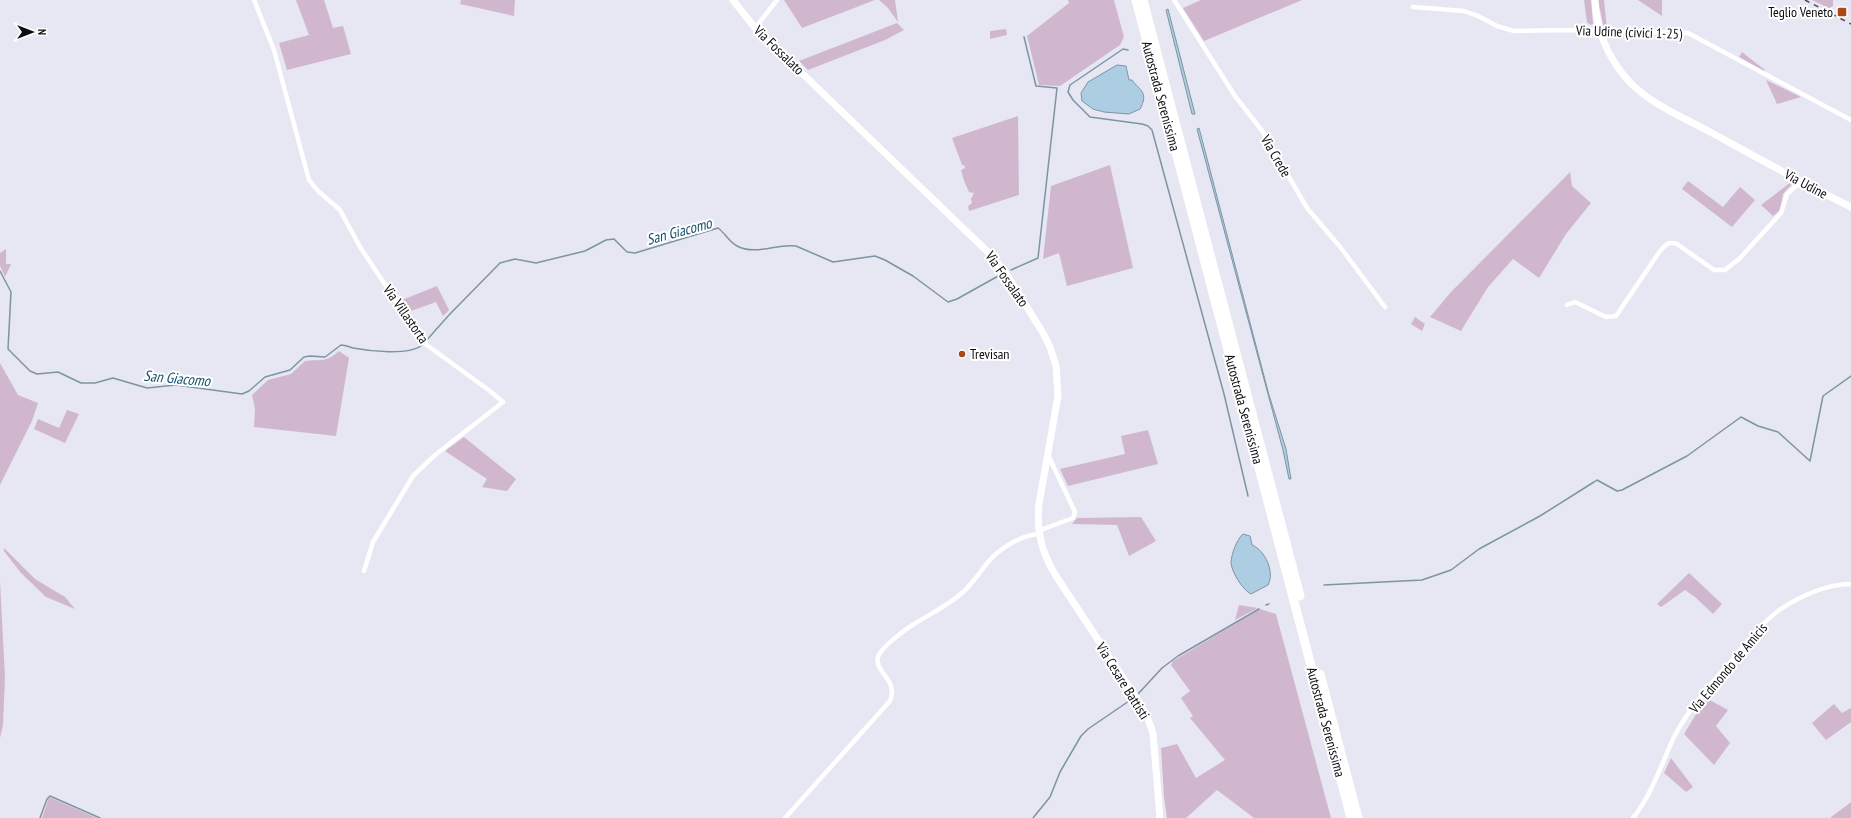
<svg xmlns="http://www.w3.org/2000/svg" width="1851" height="818" font-family="'PT Sans Narrow',sans-serif">
<style>
.green{fill:#d1b7ce}
.water{fill:#adcee2;stroke:#7d94a3}
.lines{fill:none;stroke-linecap:round;stroke-linejoin:round}
.stream{stroke:#7d94a3;stroke-width:1.5}
.street{stroke:#fff;stroke-width:4.5}
.secondary{stroke:#fff;stroke-width:7}
.primary{stroke:#fff;stroke-width:7}
.highway{stroke:#fff;stroke-width:9}
.rail{stroke:#494a4f;stroke-width:1.5;stroke-dasharray:5 5;stroke-linecap:butt}
.poi-dot{fill:#ac4718;stroke:#fff;stroke-width:1.5}
.labels{text-anchor:middle;dominant-baseline:central;stroke-width:4;stroke-linejoin:round;paint-order:stroke}
.poi-label{font-size:14px;fill:#0c0d10;stroke:#fff;text-anchor:end}
.street-label{font-size:14px;fill:#0c0d10;stroke:#fff}
.water-label{font-size:15px;font-style:italic;fill:#14506c;stroke:#fff}
</style>
<rect width="100%" height="100%" fill="#e6e7f3"/>
<!-- green -->
<g class="green">
<path d="M296,0H324L333,28L343,26L351,54L287,70L279,43L309,35Z"/>
<path d="M461,0H515L514,16L460,4Z"/>
<path d="M784,0H875L802,28Z"/>
<path d="M879,0H895L898,22L888,8Z"/>
<path d="M1068,0H1114L1124,37L1120,45L1060,86L1039,85L1027,36L1069,3Z"/>
<path d="M1201,0H1302L1204,41L1183,8Z"/>
<path d="M1584,0H1591L1593,24L1590,25L1587,22Z"/>
<path d="M1598,0H1604L1607,29H1604Z"/>
<path d="M1638,0H1662V16Z"/>
<path d="M1812,0H1833V6L1829,8Z"/>
<path d="M897,23L904,30L885,40L808,70L799,61Z"/>
<path d="M1006,29L1007,35L990,39V31Z"/>
<path d="M1742,52L1765,70L1764,71L1739,57Z"/>
<path d="M1766,80L1801,97L1777,104Z"/>
<path d="M1018,116L1019,195L969,211L968,206L972,203L971,199L974,193L969,192L964,181L961,170L965,168L964,165H962L952,138Z"/>
<path d="M1110,165L1133,268L1067,286L1059,253L1043,259L1051,186Z"/>
<path d="M1570,172L1572,186L1591,203L1566,234L1539,278L1513,259L1488,287L1461,331L1430,317L1451,292Z"/>
<path d="M1688,181L1723,207L1740,187L1755,200L1732,227L1682,189Z"/>
<path d="M1791,182V185L1783,194L1780,210L1773,216L1761,205Z"/>
<path d="M6,249V264H11L5,277L0,266V253Z"/>
<path d="M437,286L449,310L443,316L436,302L408,312L402,300Z"/>
<path d="M1415,317L1425,324L1422,331L1411,324Z"/>
<path d="M339,351L349,358L336,436L254,427L255,409L252,395L268,380L291,374L305,361C321,359 326,363 339,351Z"/>
<path d="M0,363L18,395L38,403L32,421L0,485Z"/>
<path d="M67,410L79,414L65,443L34,429L38,419L59,428Z"/>
<path d="M1148,430L1158,464L1068,486L1060,469L1125,454L1121,436Z"/>
<path d="M464,437L516,479L507,491L482,487L487,479L445,451Z"/>
<path d="M1141,517L1156,541L1129,556L1117,525L1072,524L1077,518Z"/>
<path d="M4,548L35,579L65,597L75,609L46,597L21,573L4,551Z"/>
<path d="M1689,573L1722,604L1713,614L1695,597L1685,590L1661,607L1657,604Z"/>
<path d="M0,580L5,678L3,725L0,738Z"/>
<path d="M1239,605L1258,608L1235,620Z"/>
<path d="M1260,609L1276,614L1331,818H1254L1217,790L1186,818H1167L1164,797L1161,748L1177,744L1196,778L1225,760L1190,718L1193,716L1181,698L1190,691L1171,665L1173,661Z"/>
<path d="M1706,698L1728,710L1716,726L1730,743L1714,765L1684,734Z"/>
<path d="M1834,704L1842,713L1851,708V722L1826,740L1812,723Z"/>
<path d="M1671,758L1693,787L1686,792L1664,773Z"/>
<path d="M49,797L97,818H42Z"/>
<path d="M1851,802V818H1830Z"/>
</g>
<!-- water -->
<g class="water">
<path d="M1168,9L1195,114H1192L1166,10Z"/>
<path d="M1117,65L1126,66L1129,80H1132C1140,91 1149,92 1140,109L1129,114L1104,112L1093,109L1082,101L1081,93L1088,82Z"/>
<path d="M1199,128L1269,395L1286,449L1291,479H1289L1283,450L1197,129Z"/>
<path d="M1243,534L1250,536L1252,545C1265,550 1275,572 1268,585L1251,594C1243,590 1232,573 1231,563C1231,555 1237,539 1243,534Z"/>
</g>
<g class="lines">
<!-- stream -->
<g class="stream">
<path d="M1128,50L1123,49L1070,85L1068,92L1073,100L1090,117L1142,124L1148,126L1152,130L1224,394L1248,496"/>
<path d="M1011,270L1038,258L1057,88L1036,86L1024,37"/>
<path d="M0,271L11,292L8,349L30,371L37,374L58,372L81,383H95L113,378L147,388L176,385L242,394L249,391L265,377L290,370L304,357L310,356L325,357L341,345C346,345 349,347 353,348C369,351 409,356 422,345"/>
<path d="M425,342L449,315L500,263L515,259L536,263L585,251L606,240L614,239L627,252L635,253L718,228C725,233 729,242 737,246C756,256 777,243 796,246L833,262L875,256L885,260L913,276L948,302L957,299L1000,275"/>
<path d="M1324,585L1422,580L1451,570L1479,549L1540,516L1594,482L1597,480L1617,491L1622,490L1687,456L1741,417L1758,426L1778,432L1810,461L1823,396L1851,376"/>
<path d="M1266,605L1269,604"/>
<path d="M1138,694L1162,668L1178,656L1259,609"/>
<path d="M40,818L47,799L50,796L100,818"/>
<path d="M1033,818L1050,797L1060,772L1081,736L1088,729L1132,699"/>
</g>
<!-- street -->
<g class="street">
<path d="M254,0L274,50L309,180L318,191L340,210L360,247L424,343L490,391L503,402L435,455L413,476L373,542L364,571"/>
<path d="M1174,0L1235,96L1263,132L1307,208L1341,248L1385,307"/>
<path d="M1413,7L1464,11L1478,16L1497,26L1514,31L1570,30L1688,33L1851,120"/>
<path d="M755,28L777,0"/>
<path d="M1567,305L1575,302L1606,317L1616,316L1660,251C1666,245 1668,241 1677,244L1714,270H1725L1740,258L1781,213L1787,194L1802,181"/>
<path d="M1038,531L1073,518L1075,512L1049,457L1047,456"/>
<path d="M785,818L890,701C899,680 874,672 878,657C881,647 906,629 914,624C930,614 949,605 963,592C973,583 980,572 988,562C1000,548 1020,536 1038,534"/>
<path d="M1633,818C1652,794 1661,765 1674,737C1689,708 1711,684 1732,660C1746,643 1761,624 1778,611C1798,597 1826,584 1851,584"/>
</g>
<!-- secondary -->
<path class="secondary" d="M733,0L755,28L992,256L1007,275L1043,333L1050,347L1056,366L1058,396L1039,504C1036,532 1042,553 1056,576L1139,702L1148,719L1153,733L1160,818"/>
<!-- primary -->
<path class="primary" d="M1595,0C1596,28 1607,56 1626,78C1647,103 1683,117 1712,133C1758,158 1804,184 1851,207"/>
<!-- highway -->
<g class="highway">
<path d="M1136,0L1351,818"/>
<path d="M1143,0L1300,596"/>
<path d="M1320,674L1358,818"/>
</g>
<!-- rail -->
<path class="rail" d="M1805,0L1851,24"/>
</g>
<!-- markers -->
<g class="poi-dot">
<rect x="1837" y="7" width="10" height="10" rx="2"/>
<circle cx="962" cy="354" r="4"/>
</g>
<g class="labels">
<!-- poi labels -->
<g class="poi-label">
<text x="1833" y="12">Teglio Veneto</text>
<text x="970" y="354" text-anchor="start">Trevisan</text>
</g>
<!-- street labels -->
<g class="street-label">
<text transform="translate(1629 32) rotate(2)">Via Udine (civici 1-25)</text>
<text transform="translate(779 50) rotate(44)">Via Fossalato</text>
<text transform="translate(1161 96) rotate(75)">Autostrada Serenissima</text>
<text transform="translate(1276 156) rotate(60)">Via Crede</text>
<text transform="translate(1806 184) rotate(28)">Via Udine</text>
<text transform="translate(1007 279) rotate(55)">Via Fossalato</text>
<text transform="translate(406 314) rotate(55)">Via Villastorta</text>
<text transform="translate(1244 409) rotate(75)">Autostrada Serenissima</text>
<text transform="translate(1728 668) rotate(-50)">Via Edmondo de Amicis</text>
<text transform="translate(1123 681) rotate(58)">Via Cesare Battisti</text>
<text transform="translate(1326 722) rotate(75)">Autostrada Serenissima</text>
</g>
<!-- water labels -->
<g class="water-label">
<text transform="translate(679 231) rotate(-15)">San Giacomo</text>
<text transform="translate(177 378) rotate(5)">San Giacomo</text>
</g>
</g>
<!-- north arrow -->
<g transform="translate(32 32) rotate(90)" stroke="#ffffff" stroke-width="3" paint-order="stroke">
<path d="M0-3L7 15L0 10L-7 15Z" fill="#0c0d10"/>
<text y="-6" font-size="11" font-weight="bold" text-anchor="middle" fill="#0c0d10">N</text>
</g>
</svg>
